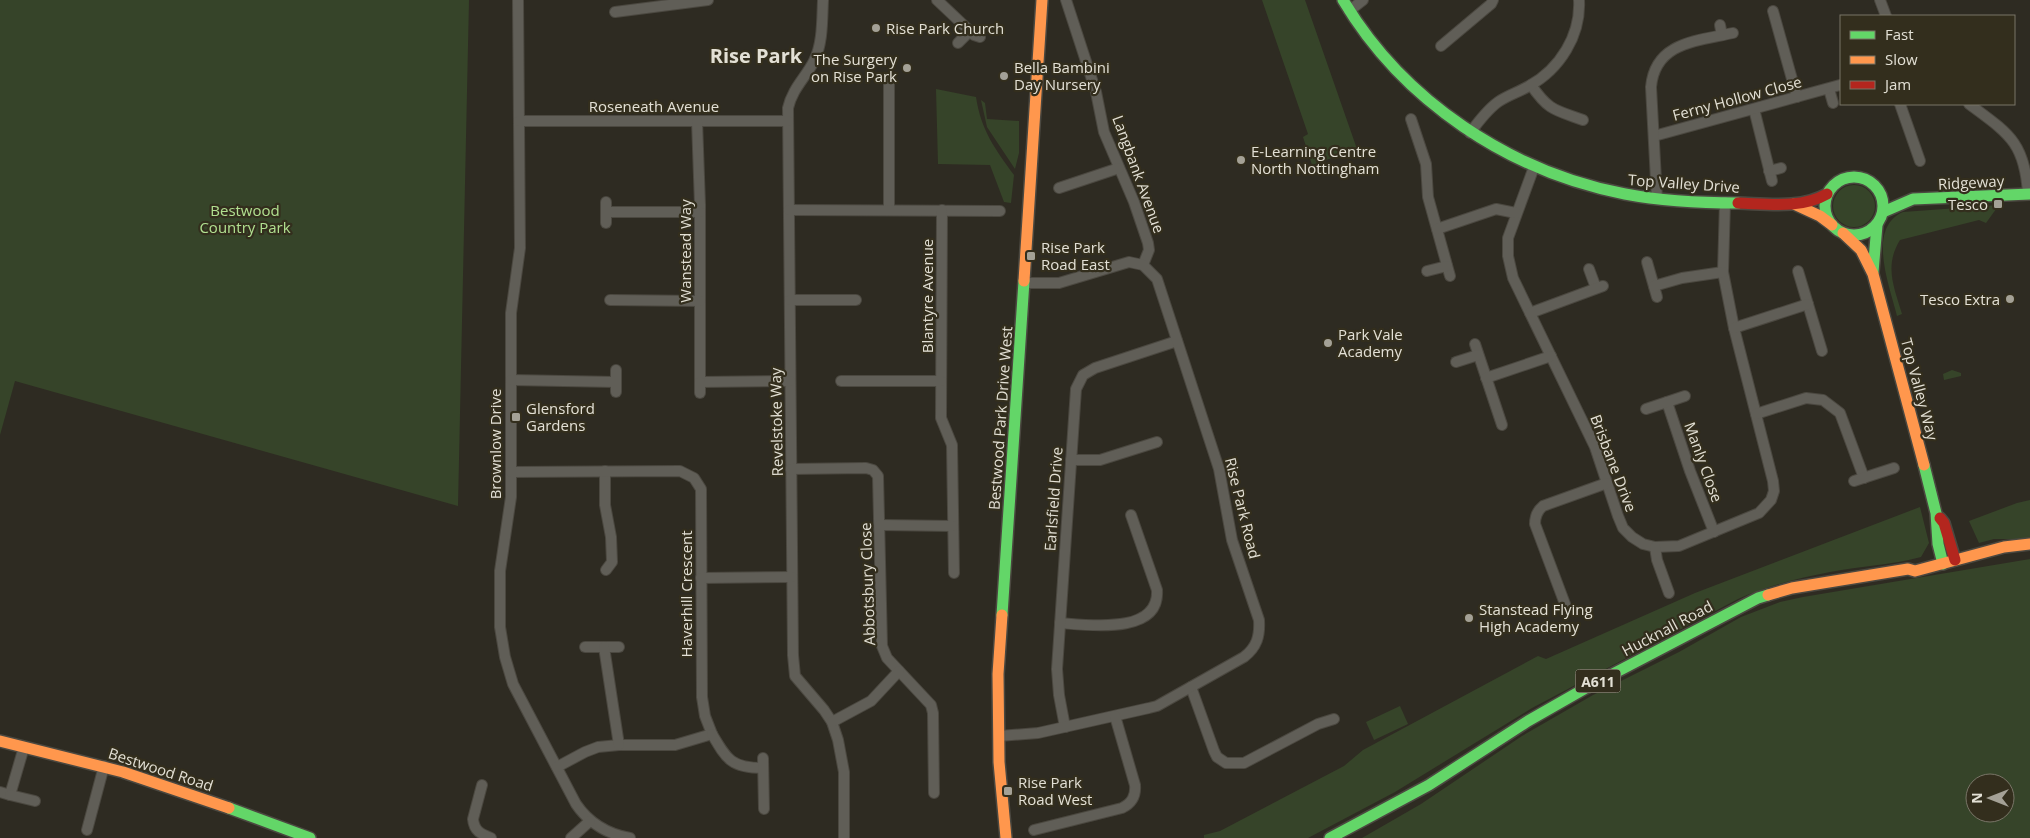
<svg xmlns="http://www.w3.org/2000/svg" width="2030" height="838" font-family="'Open Sans',sans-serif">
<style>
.green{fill:#364429;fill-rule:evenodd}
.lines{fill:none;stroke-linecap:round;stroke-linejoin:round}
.street-casing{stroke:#4b4840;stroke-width:12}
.fast-casing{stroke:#4b4840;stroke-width:14}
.slow-casing{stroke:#4b4840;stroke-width:14}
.jam-casing{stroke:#4b4840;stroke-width:14}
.street{stroke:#605e57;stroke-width:10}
.fast{stroke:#63d668;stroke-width:11}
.slow{stroke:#ff974d;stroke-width:11}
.jam{stroke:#b3261e;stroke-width:11}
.poi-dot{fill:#a4a196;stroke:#332e1d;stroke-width:2}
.labels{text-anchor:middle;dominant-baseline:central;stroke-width:4.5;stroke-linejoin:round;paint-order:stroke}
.shield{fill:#332e1d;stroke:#aeab9e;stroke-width:1}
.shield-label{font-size:14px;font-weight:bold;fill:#e3e0d5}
.poi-label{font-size:15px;fill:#e3e0d5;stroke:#332e1d;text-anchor:start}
.street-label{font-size:15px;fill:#e3e0d5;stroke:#332e1d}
.park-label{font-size:15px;fill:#b1e090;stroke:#332e1d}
.district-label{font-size:20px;font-weight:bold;fill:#e3e0d5;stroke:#332e1d}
</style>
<rect width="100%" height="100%" fill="#2e2b22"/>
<!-- green -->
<g class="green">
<path d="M0,0H469L458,506L15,381L0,435Z"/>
<path d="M1262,0H1305L1357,149L1312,165L1303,137L1308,134Z"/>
<path d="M936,89L976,97C981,130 995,149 1014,175L1011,203L1004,202L990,165L938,164Z"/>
<path d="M981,100L985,103L987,119L1019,121V153L1015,169L987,127Z"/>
<circle cx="1854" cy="206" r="21"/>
<path d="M1999,205L1986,223L1979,220L1900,240C1884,266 1894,287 1902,314L1897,316C1890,287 1866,228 1903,212Z"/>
<path d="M1952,370L1961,373V376L1944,380L1943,374Z"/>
<path d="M2030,500V539H1994L1979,543L1969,521L2017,503Z"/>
<path d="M1920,507L1929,543L1921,557C1891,565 1861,566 1830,572C1798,578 1768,586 1738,599L1532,708L1395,792L1308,838H1204V835L1220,831L1344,766L1363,750L1538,656L1546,659L1695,593Z"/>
<path d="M2030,559V838H1362L1421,804L1522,736L1593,695L1679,652L1741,617L1780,602L1803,597ZM1975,783H2005V813H1975Z"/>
<path d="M1400,706L1408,724L1374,740L1366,722Z"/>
</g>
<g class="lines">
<!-- street casing -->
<g class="street-casing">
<g id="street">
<path d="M518,0L520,248L511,313V497L500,571V627L505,657L513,684L576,804C589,823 607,834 630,838"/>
<path d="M823,0C822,20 823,43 814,61C806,77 792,89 788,108L793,655L795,676L824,710L832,722L838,740L844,772V838"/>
<path d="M937,0L974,35L980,37"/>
<path d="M1066,0L1096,92L1104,132L1134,202L1148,243L1149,250L1143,265"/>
<path d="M1880,0L1886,16"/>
<path d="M1349,11L1363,0"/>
<path d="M1773,11L1797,97"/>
<path d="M615,12L708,0"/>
<path d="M1720,25L1722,35"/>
<path d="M958,43L970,31"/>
<path d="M1441,46L1491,4L1493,0"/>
<path d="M889,81V210"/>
<path d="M1531,85C1549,111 1555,110 1583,120"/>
<path d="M1829,89L1833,103"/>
<path d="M1900,104L1920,161"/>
<path d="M1969,104C2008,133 2025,142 2028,194"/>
<path d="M1754,109L1772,181"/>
<path d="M1411,119L1426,164L1428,197L1450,276"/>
<path d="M519,121H788"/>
<path d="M697,121L700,205V382L790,381"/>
<path d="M1470,133C1478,122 1487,110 1498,102C1508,95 1519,92 1529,86C1560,69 1581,35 1579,0"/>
<path d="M1654,136L1840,85"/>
<path d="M1534,167L1508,238V256L1513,278L1595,447L1618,516L1623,528L1632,537L1643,544L1655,547L1679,546L1759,513L1771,500L1774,491L1773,481L1734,328L1723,272L1725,202"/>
<path d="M1769,171L1781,168"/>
<path d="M1059,188L1119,168"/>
<path d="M1657,199L1651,87C1655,42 1697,41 1733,33"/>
<path d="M789,210L1000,211"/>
<path d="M942,210L941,418L952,445L954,573"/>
<path d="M606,212H700"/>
<path d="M606,223V202"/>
<path d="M1437,229L1496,209L1516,213"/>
<path d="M1647,262L1657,297"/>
<path d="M1589,269L1596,288"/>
<path d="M1427,271L1447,266"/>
<path d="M1798,271L1822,351"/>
<path d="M1654,286L1682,278L1723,272"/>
<path d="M610,300L700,301"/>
<path d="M790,300H856"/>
<path d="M1530,313L1603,286"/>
<path d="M1734,328L1808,304"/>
<path d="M1475,344L1502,425"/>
<path d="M1456,362L1478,355"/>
<path d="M1486,378L1551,356"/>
<path d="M511,380L616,382"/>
<path d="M841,381H941"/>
<path d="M700,382V393"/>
<path d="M616,392V370"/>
<path d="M1667,402L1690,471L1714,532"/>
<path d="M1646,409L1685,396"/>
<path d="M1756,414L1806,398L1823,400L1840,413L1864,478"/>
<path d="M1071,460H1100L1157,442"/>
<path d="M791,469L866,468L873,470L878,476L882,646L887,658L931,705L933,713L934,793"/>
<path d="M605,471V505L611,537L612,562L606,570"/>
<path d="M511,472L680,471L694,478L701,489L702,697L705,716L712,734L675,745H619L598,747L585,752L557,767"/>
<path d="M1854,481L1894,468"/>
<path d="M880,525L953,526"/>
<path d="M1655,547L1657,560L1669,593"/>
<path d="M701,578L792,577"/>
<path d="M1565,604L1535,524C1535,516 1537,511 1543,506L1607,483"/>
<path d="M1060,623C1089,625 1160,635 1157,590L1131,515"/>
<path d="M585,647H619"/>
<path d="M604,647L619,745"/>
<path d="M1191,687L1214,751L1217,757L1226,763H1244L1318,724L1334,719"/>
<path d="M832,722L871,701L899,671"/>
<path d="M1065,727L1059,695L1057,669L1076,389L1083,375L1095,368L1177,341"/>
<path d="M712,734C727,760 732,768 763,768"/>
<path d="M999,736L1038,733L1149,708L1157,706L1244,657C1257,647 1260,636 1259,620L1232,540L1219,469L1157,279L1143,265L1129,262L1059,283H1024"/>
<path d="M763,758L764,809"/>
<path d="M482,785L473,819C474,831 481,834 491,838"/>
<path d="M0,792L10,795L24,747"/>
<path d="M10,795L35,801"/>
<path d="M87,830L104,766"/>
<path d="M1034,830L1122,808C1132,803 1136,796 1135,785L1115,716"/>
<path d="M571,838L590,821"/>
</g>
</g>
<!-- fast casing -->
<g class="fast-casing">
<g id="fast">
<path d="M1343,0C1403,101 1510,172 1625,194C1662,201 1700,203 1738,203"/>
<circle cx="1854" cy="206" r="29"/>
<path d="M1883,212L1913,199L2030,194"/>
<path d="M1873,272L1877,225"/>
<path d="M1924,465L1936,513L1938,544L1943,564"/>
<path d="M1002,615L1024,281"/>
<path d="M229,808L310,838"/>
<path d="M1330,838L1429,785L1528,721L1584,689L1758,598L1768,595"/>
</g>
</g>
<!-- slow casing -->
<g class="slow-casing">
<g id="slow">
<path d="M1794,204L1820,216L1832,225"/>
<path d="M1843,233L1861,250L1873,274L1924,465"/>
<path d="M1024,281L1042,0"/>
<path d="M1768,595L1792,588L1908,569L1915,571L2004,547L2030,544"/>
<path d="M1002,615L998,674L999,762L1006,838"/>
<path d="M0,741L123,772L229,808"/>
</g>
</g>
<!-- jam casing -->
<g class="jam-casing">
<g id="jam">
<path d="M1738,203C1768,204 1801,209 1827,194"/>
<path d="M1940,518L1944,523L1955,560"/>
</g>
</g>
<!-- street -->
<use href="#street" class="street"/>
<!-- fast -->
<use href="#fast" class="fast"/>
<!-- slow -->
<use href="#slow" class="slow"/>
<!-- jam -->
<use href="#jam" class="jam"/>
</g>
<!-- markers -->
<g class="poi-dot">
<circle cx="876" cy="28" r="5"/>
<circle cx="907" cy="68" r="5"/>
<circle cx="1004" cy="76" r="5"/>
<circle cx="1241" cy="160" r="5"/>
<rect x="1993" y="199" width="10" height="10" rx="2.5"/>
<rect x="1026" y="251" width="10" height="10" rx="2.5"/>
<circle cx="2010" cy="299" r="5"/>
<circle cx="1328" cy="343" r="5"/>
<rect x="511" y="412" width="10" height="10" rx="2.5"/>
<circle cx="1469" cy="618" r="5"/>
<rect x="1003" y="786" width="10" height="10" rx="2.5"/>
</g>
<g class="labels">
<!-- shield labels -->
<rect class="shield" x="1575.5" y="669.5" width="45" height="23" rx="4"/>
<g class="shield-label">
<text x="1598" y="681">A611</text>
</g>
<!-- poi labels -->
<g class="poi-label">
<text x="886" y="28">Rise Park Church</text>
<text x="897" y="59" text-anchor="end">The Surgery<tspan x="897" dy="17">on Rise Park</tspan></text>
<text x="1014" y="67">Bella Bambini<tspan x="1014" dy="17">Day Nursery</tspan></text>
<text x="1251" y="151">E-Learning Centre<tspan x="1251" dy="17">North Nottingham</tspan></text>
<text x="1988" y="204" text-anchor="end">Tesco</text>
<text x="1041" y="247">Rise Park<tspan x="1041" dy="17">Road East</tspan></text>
<text x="2000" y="299" text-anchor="end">Tesco Extra</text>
<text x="1338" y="334">Park Vale<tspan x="1338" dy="17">Academy</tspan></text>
<text x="526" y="408">Glensford<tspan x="526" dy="17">Gardens</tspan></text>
<text x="1479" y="609">Stanstead Flying<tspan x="1479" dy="17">High Academy</tspan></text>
<text x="1018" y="782">Rise Park<tspan x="1018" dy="17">Road West</tspan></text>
</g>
<!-- street labels -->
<g class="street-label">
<text transform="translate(1737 98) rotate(-15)">Ferny Hollow Close</text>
<text x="654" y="106">Roseneath Avenue</text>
<text transform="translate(1139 174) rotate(70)">Langbank Avenue</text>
<text transform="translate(1971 182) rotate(-3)">Ridgeway</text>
<text transform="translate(1684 183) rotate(4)">Top Valley Drive</text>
<text transform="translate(685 251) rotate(-90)">Wanstead Way</text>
<text transform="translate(927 296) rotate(-90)">Blantyre Avenue</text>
<text transform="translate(1920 389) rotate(75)">Top Valley Way</text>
<text transform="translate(1000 418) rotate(-86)">Bestwood Park Drive West</text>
<text transform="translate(776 422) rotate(-91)">Revelstoke Way</text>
<text transform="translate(495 444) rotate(-90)">Brownlow Drive</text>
<text transform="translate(1704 462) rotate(70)">Manly Close</text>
<text transform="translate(1614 463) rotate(69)">Brisbane Drive</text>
<text transform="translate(1053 499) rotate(-86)">Earlsfield Drive</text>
<text transform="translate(1243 508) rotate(76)">Rise Park Road</text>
<text transform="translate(867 584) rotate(-92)">Abbotsbury Close</text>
<text transform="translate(686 594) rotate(-90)">Haverhill Crescent</text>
<text transform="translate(1667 628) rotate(-28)">Hucknall Road</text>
<text transform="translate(161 769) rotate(18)">Bestwood Road</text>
</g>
<!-- park labels -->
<g class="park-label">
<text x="245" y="210">Bestwood<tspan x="245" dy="17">Country Park</tspan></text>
</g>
<!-- district labels -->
<g class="district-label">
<text x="756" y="55">Rise Park</text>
</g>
</g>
<!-- legend -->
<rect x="1840" y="15" width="175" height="90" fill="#332e1d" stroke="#797567"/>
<rect x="1850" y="31" width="25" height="8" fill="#63d668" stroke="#797567"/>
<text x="1885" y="40" font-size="15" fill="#e3e0d5">Fast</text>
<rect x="1850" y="56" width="25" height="8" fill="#ff974d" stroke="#797567"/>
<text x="1885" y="65" font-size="15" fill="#e3e0d5">Slow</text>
<rect x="1850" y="81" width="25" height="8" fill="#b3261e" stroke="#797567"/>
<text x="1885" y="90" font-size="15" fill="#e3e0d5">Jam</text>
<!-- north arrow -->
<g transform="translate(1990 798) rotate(270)"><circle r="24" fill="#332e1d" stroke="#797567"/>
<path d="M0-4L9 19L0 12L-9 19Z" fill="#a4a196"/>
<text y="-8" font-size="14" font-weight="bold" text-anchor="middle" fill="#e3e0d5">N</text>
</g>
</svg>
